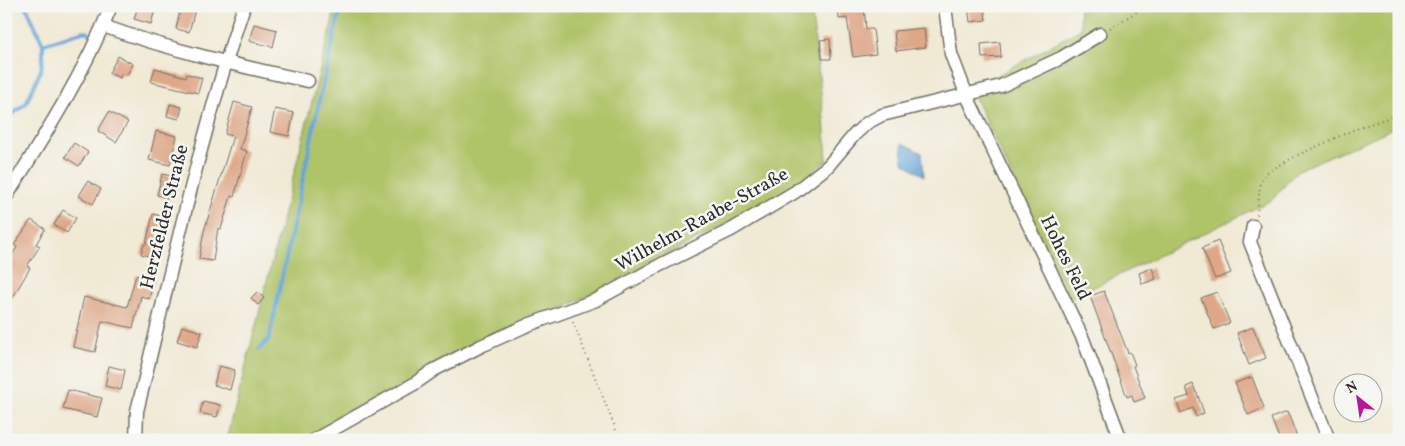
<svg xmlns="http://www.w3.org/2000/svg" width="1405" height="446" font-family="Vollkorn,serif">
<style>
.green{fill:#afc367;stroke:#6d7749}
.water{fill:#63a5d7;stroke:#476881}
.lines{fill:none;stroke-linecap:round;stroke-linejoin:round}
.stream{stroke:#63a5d7;stroke-width:4}
.building{fill:#dea788}
.minor-casing{stroke:#706e66;stroke-width:15}
.path{stroke:#706e66;stroke-width:2;stroke-dasharray:1 4;stroke-linecap:butt}
.minor{stroke:#fff;stroke-width:12}
.labels{text-anchor:middle;dominant-baseline:central;stroke-width:5;stroke-linejoin:round;paint-order:stroke}
.street-label{font-size:19px;fill:#2b2b2b;stroke:#f6f6f2}
</style>
<rect width="100%" height="100%" fill="#f6f6f2"/>
<filter id="ink" filterUnits="userSpaceOnUse"><feTurbulence type="fractalNoise" baseFrequency=".02" numOctaves="2"/><feDisplacementMap in="SourceGraphic" scale="10" xChannelSelector="R" yChannelSelector="G"/><feConvolveMatrix kernelMatrix="1 2 1 2 8 2 1 2 1" color-interpolation-filters="sRGB"/></filter>
<filter id="wash" filterUnits="userSpaceOnUse"><feTurbulence type="fractalNoise" baseFrequency=".0096" numOctaves="4" result="noise"/><feDisplacementMap in="SourceGraphic" scale="20" xChannelSelector="R" yChannelSelector="G"/><feGaussianBlur stdDeviation="1.12" result="paint"/><feColorMatrix in="noise" values="0 0 0 0 0 0 0 0 0 0 0 0 0 0 0 0 0 1.4 0 .05"/><feComposite in="paint" operator="in"/></filter>
<g filter="url(#wash)">
<rect width="100%" height="100%" fill="#f0e9d4"/>
<!-- green -->
<g class="green">
<path d="M336,6H811L824,119L827,160L794,189L309,440H227Z"/>
<path d="M1079,6H1399V126L1298,170L1272,200L1070,299L971,90L1081,29Z"/>
</g>
<!-- water -->
<path class="water" d="M902,143L922,153L924,176L903,162Z"/>
<g class="lines">
<!-- stream -->
<g class="stream">
<path d="M43,44L85,31L89,33"/>
<path d="M6,119L26,103L41,70L43,56V44L26,6"/>
<path d="M259,349L269,339L322,88L341,6"/>
</g>
</g>
<g id="blocks">
<!-- building -->
<g class="building">
<path d="M138,6H156L151,24L134,19Z"/>
<path d="M181,6H196L189,32L176,29Z"/>
<path d="M838,6H864L866,29H873L876,54L853,57L847,18L839,19Z"/>
<path d="M968,6H984L986,20L970,22Z"/>
<path d="M254,24L277,30L273,47L249,41Z"/>
<path d="M924,28L926,47L896,51L894,31Z"/>
<path d="M830,39L831,59H822L820,40Z"/>
<path d="M1000,42L1001,57L982,58L981,44Z"/>
<path d="M118,56L133,64L127,75L121,74L120,78L109,73Z"/>
<path d="M155,68L186,77L187,74L202,78L198,93L151,82Z"/>
<path d="M234,102L252,107L240,149L247,151L234,197L231,196L221,229L218,228L213,261L199,259L204,231L233,136L225,134Z"/>
<path d="M170,104L182,107L179,119L167,116Z"/>
<path d="M275,109L294,113L289,136L270,132Z"/>
<path d="M109,112L128,122L116,142L98,131Z"/>
<path d="M156,131L177,136L170,165L149,160Z"/>
<path d="M74,143L88,152L79,166L65,157Z"/>
<path d="M162,174L176,177L170,199L157,195Z"/>
<path d="M88,181L101,189L93,204L79,196Z"/>
<path d="M63,210L76,218L67,233L54,225Z"/>
<path d="M153,214L170,218L166,236L161,235L156,258L141,254L144,244H146Z"/>
<path d="M31,220L45,229L36,244L40,246L27,266L30,268L6,309V265L17,247L14,245Z"/>
<path d="M1218,241L1231,273L1215,279L1202,248Z"/>
<path d="M1152,268L1156,279L1142,284L1139,273Z"/>
<path d="M136,275L154,280L149,299L141,296L133,328L102,321L95,352L73,347L84,297L127,307Z"/>
<path d="M1104,291L1128,353L1130,352L1135,365L1133,366L1145,398L1134,402L1132,395L1127,397L1090,296Z"/>
<path d="M257,292L264,298L258,305L251,298Z"/>
<path d="M1217,292L1230,323L1214,329L1201,298Z"/>
<path d="M182,326L202,332L197,347L177,341Z"/>
<path d="M1253,327L1266,358L1249,365L1237,333Z"/>
<path d="M109,366L125,370L121,390L105,386Z"/>
<path d="M219,366L235,370L230,390L214,385Z"/>
<path d="M1252,377L1264,408L1248,415L1235,383Z"/>
<path d="M1193,384L1196,393H1197L1204,413L1196,417L1193,408L1181,413L1176,400L1189,396L1186,387Z"/>
<path d="M68,390L102,398L97,417L63,409Z"/>
<path d="M203,401L220,405L217,417L200,413Z"/>
<path d="M1287,412L1291,421L1298,440H1280L1271,418Z"/>
</g>
</g>
</g>
<g filter="url(#ink)">
<use href="#blocks" fill-opacity="0" stroke="#706e66" stroke-width="1"/>
<g class="lines">
<!-- minor casing -->
<g class="minor-casing">
<g id="minor">
<path d="M945,6L951,54L967,96L1083,339L1121,440"/>
<path d="M103,26C170,50 239,66 308,81"/>
<path d="M6,197C45,135 84,74 111,6"/>
<path d="M1253,226L1250,242L1329,440"/>
<path d="M136,440L137,411C170,276 199,139 244,6"/>
<path d="M314,440L414,384L434,370L481,346L528,325L596,300L662,264L731,230L795,192L828,166L855,134L867,123L882,115L1001,86L1061,58L1100,34"/>
</g>
</g>
<!-- path -->
<g class="path">
<path d="M1110,28L1146,6"/>
<path d="M1257,215L1260,185L1266,173L1296,156L1353,130L1399,114"/>
<path d="M573,322L620,440"/>
</g>
<!-- minor -->
<use href="#minor" class="minor"/>
</g>
</g>
<g class="labels">
<!-- street labels -->
<g class="street-label">
<text transform="translate(165 217) rotate(-76)">Herzfelder Straße</text>
<text transform="translate(702 220) rotate(-29)">Wilhelm-Raabe-Straße</text>
<text transform="translate(1065 258) rotate(64)">Hohes Feld</text>
</g>
</g>
<!-- margin -->
<rect width="1405" height="446" fill="none" stroke="#f6f6f2" stroke-width="25"/>
<!-- north arrow -->
<g transform="translate(1358 398) rotate(330)"><circle r="24" fill="#f6f6f2" stroke="#a5a5a2"/>
<path d="M0-4L9 19L0 12L-9 19Z" fill="#b5179e"/>
<text y="-8" font-size="14" font-weight="bold" text-anchor="middle" fill="#2b2b2b">N</text>
</g>
</svg>
